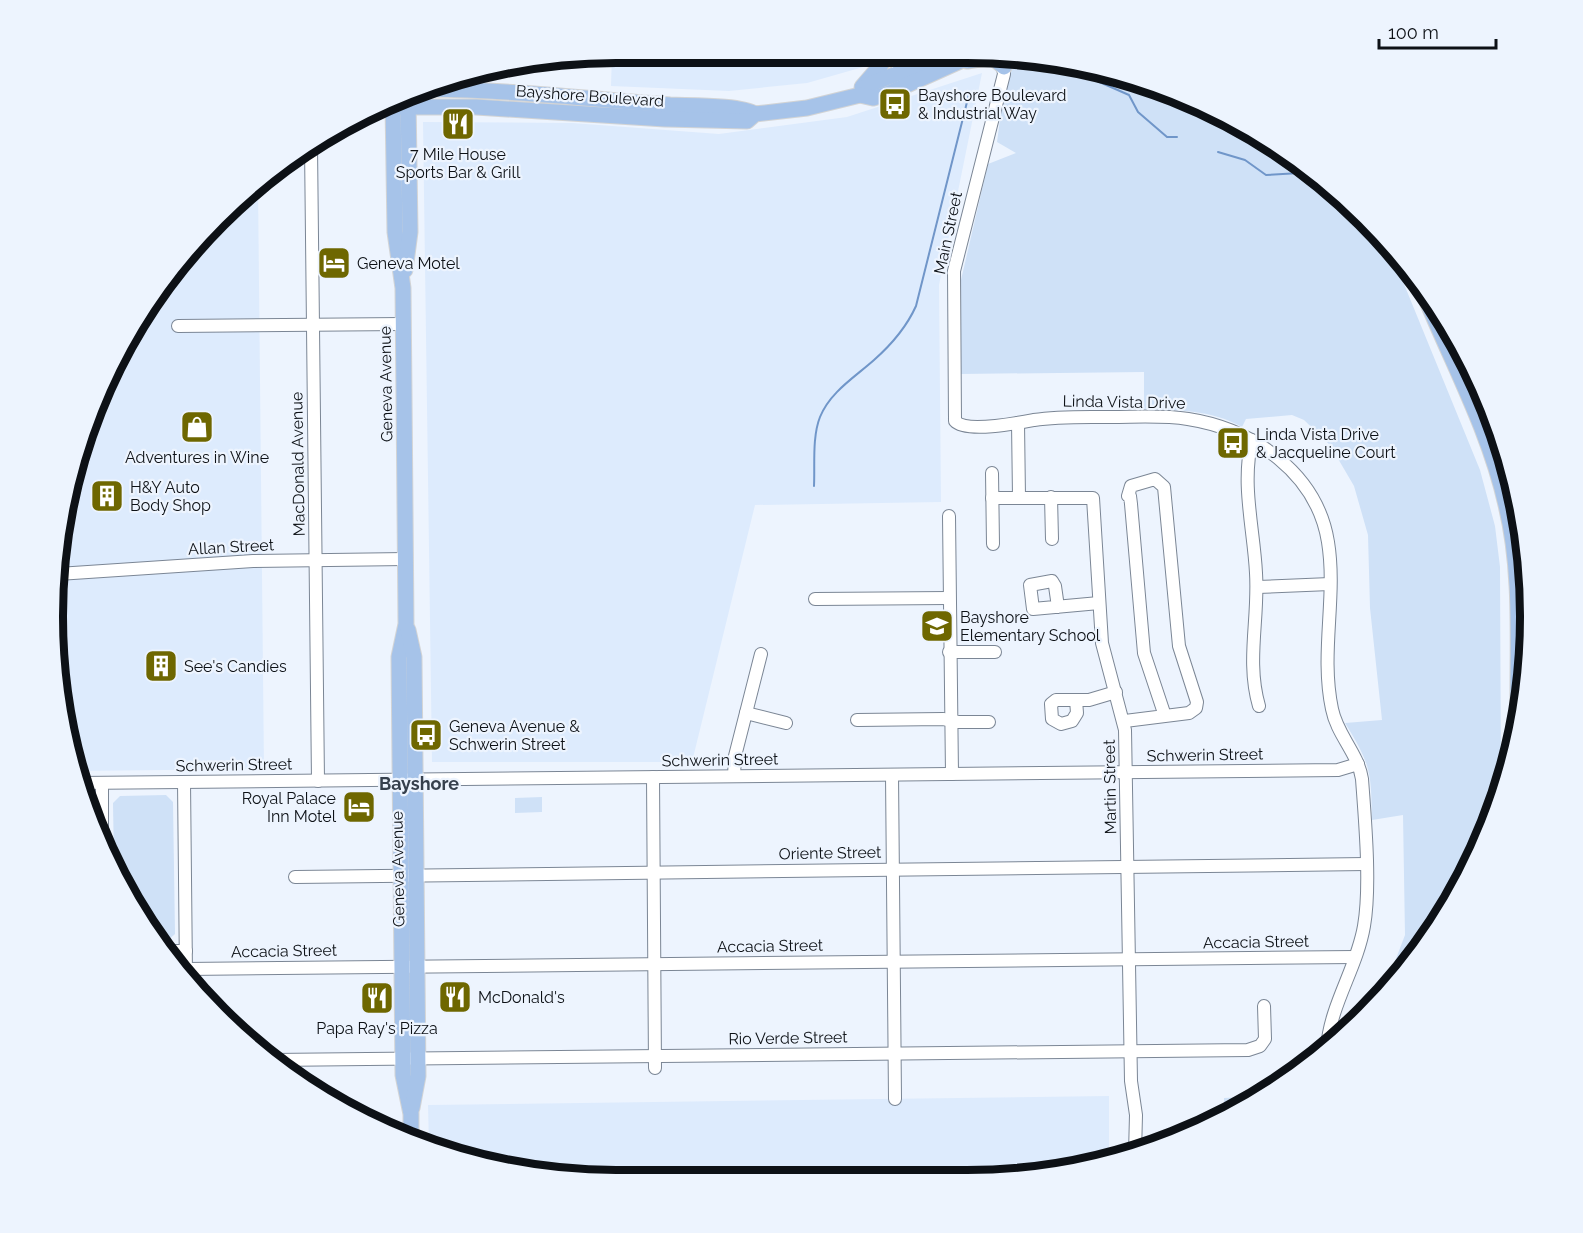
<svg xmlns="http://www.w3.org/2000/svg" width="1583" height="1233" font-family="Raleway,sans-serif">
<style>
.built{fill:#ddebfd}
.green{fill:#cfe1f7}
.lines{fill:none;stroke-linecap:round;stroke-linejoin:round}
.stream{stroke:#7096c9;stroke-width:2}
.minor-casing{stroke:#7b8695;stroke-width:14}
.major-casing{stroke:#d3d4d5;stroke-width:17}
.minor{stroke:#fff;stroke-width:12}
.major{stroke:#a6c3e9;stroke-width:15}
.labels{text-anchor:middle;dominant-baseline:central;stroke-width:4.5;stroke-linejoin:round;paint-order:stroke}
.poi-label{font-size:16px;fill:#0d1116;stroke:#edf4fe;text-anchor:start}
.street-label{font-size:16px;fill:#0d1116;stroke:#edf4fe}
.neighbourhood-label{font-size:18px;font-weight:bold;fill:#36404d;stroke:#edf4fe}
.rim{fill:none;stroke:#0d1116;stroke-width:8}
</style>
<rect width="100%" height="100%" fill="#edf4fe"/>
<!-- built -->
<g class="built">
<path d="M612,53H912L807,83L729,91L611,86Z"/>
<path d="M982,73L939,285L941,502L755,505L692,762H432L423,122L572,123L719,134L847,117Z"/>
<path d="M258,186L264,769L75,771L72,763L53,617L72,471L128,335L217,218Z"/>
<path d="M1109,1096V1158L1004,1179L616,1180L507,1170L429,1146L428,1105Z"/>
</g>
<!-- green -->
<g class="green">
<path d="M1014,56L1147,82L1310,169L1386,240L1480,470L1495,526L1500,567L1501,789L1472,866L1414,960L1383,993L1405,935L1403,815L1372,820C1371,771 1371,765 1345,723L1382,720L1370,608L1368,535L1354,486L1330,445L1304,420L1292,415L1246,419L1242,427C1212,410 1178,410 1144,409V372L960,374L961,280L988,164L1016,153L997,142L1001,112Z"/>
<path d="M1421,287L1455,334L1500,435L1526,543L1529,653L1518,720L1507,507Z"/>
<path d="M166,795L173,802L175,934L167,941H161L128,899L114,864L113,803L120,796Z"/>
<path d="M542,797V812L515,813V798Z"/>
<path d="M1262,1096L1249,1105L1218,1119V1107H1224V1098Z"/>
</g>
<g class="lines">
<!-- stream -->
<g class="stream">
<path d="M1063,66L1129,95L1138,112L1167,137H1177"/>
<path d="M1218,152L1245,160L1266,175L1300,173"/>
<path d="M814,486C815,465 812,437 820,417C830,392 855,377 874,360C891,345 907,326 916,306L969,94"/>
</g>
<!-- minor casing -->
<g class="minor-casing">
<g id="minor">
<path d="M893,53L903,80"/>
<path d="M1001,54L1004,74L954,271L955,421C966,433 1018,423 1034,420C1059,416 1086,417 1111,417C1136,417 1163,415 1188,419C1253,429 1317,473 1328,542C1337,597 1320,653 1332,709C1337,735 1358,753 1362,779C1365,820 1371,886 1364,926C1357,968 1330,1005 1327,1048"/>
<path d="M311,146L318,781"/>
<path d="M178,326L403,324"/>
<path d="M1018,423L1019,497"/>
<path d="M1252,440C1241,484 1254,530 1256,573C1259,619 1246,661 1259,706"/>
<path d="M992,473L993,544"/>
<path d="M1051,497L1052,539"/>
<path d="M992,498H1093L1102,643L1125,730L1131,1081L1136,1115L1135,1153"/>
<path d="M949,516L952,774"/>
<path d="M58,574L253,561L406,559"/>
<path d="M1257,587L1330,584"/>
<path d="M815,599L949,598"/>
<path d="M1058,607L1055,586L1052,581L1030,585L1033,609L1099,603"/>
<path d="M949,652H995"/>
<path d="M1076,700L1077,713L1072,721L1061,724L1052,719L1051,704L1056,700H1089L1116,692"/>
<path d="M746,713L786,723"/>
<path d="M857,720L943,719L958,722H989"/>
<path d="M1125,721L1189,713L1196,708L1197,702L1179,646L1164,487L1155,479L1131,486L1128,496H1130L1131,504L1144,653L1165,716"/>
<path d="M892,775L895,1099"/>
<path d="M734,776L735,756L761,654"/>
<path d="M653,777L655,1068"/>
<path d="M184,782L186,974"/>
<path d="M80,783L1338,770L1358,764"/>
<path d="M102,783V837"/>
<path d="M295,877L1366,864"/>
<path d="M168,951H186"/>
<path d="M186,969L1355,957"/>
<path d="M272,1060L1248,1050L1260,1046L1265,1039L1264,1006"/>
</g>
</g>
<!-- major casing -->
<g class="major-casing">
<g id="major">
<path d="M967,61L992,57L1004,67"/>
<path d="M862,87L881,65L885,53"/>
<path d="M429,89C510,90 590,99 670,105C690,106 741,105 755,114"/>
<path d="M860,95L868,85L948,54"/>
<path d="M393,104L395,232L403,288L404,395L406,624L399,657L403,1075L411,1114V1141"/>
<path d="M385,107H476L665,119L747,121L755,114L807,108L860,95L873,98L887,94L976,54"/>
<path d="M405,270L410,232L408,98"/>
<path d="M1421,287C1450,359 1489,429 1506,505C1523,574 1517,649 1518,720"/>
<path d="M408,630L414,657L418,1076L412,1108"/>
</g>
</g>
<!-- minor -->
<use href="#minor" class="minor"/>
<!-- major -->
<use href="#major" class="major"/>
</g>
<!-- icons -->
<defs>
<g id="bus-square" transform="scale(1.725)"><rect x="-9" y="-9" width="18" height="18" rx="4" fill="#6e6700" stroke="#edf4fe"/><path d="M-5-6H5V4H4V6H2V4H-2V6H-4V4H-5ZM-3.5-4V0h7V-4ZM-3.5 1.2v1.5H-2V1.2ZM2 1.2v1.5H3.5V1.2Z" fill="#fff"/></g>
<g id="restaurant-square" transform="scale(1.725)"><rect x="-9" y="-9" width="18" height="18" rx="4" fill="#6e6700" stroke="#edf4fe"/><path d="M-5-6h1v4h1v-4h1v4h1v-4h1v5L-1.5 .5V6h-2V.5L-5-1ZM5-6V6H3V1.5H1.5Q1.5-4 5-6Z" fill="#fff"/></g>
<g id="hotel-square" transform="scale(1.725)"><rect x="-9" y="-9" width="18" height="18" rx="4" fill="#6e6700" stroke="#edf4fe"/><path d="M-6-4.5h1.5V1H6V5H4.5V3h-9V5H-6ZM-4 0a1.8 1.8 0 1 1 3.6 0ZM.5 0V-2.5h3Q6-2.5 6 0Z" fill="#fff"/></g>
<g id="shop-square" transform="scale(1.725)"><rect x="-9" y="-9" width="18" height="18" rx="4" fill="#6e6700" stroke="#edf4fe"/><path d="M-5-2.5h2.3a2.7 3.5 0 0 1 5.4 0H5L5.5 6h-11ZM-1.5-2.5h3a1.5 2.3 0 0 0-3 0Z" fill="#fff"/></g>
<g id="building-square" transform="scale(1.725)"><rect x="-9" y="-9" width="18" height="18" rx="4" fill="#6e6700" stroke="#edf4fe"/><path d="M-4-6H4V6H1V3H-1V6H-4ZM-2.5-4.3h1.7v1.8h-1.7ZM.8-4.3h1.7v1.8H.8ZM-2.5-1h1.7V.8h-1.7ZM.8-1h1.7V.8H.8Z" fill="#fff"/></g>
<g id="school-square" transform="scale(1.725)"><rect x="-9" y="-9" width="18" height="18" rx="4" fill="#6e6700" stroke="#edf4fe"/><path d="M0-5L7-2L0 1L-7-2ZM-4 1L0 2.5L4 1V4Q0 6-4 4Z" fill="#fff"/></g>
</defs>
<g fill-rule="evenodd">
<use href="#bus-square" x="895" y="104"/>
<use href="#restaurant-square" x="458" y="124"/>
<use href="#hotel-square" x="334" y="263"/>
<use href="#shop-square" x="197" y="427"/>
<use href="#bus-square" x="1233" y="443"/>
<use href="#building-square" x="107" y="496"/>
<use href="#school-square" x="937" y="626"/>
<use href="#building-square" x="161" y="666"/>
<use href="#bus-square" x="426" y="735"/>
<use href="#hotel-square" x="359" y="807"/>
<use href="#restaurant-square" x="455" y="997"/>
<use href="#restaurant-square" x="377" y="998"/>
</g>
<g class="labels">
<!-- poi labels -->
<g class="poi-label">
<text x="918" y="95">Bayshore Boulevard<tspan x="918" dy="18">&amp; Industrial Way</tspan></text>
<text x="458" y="154" text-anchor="middle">7 Mile House<tspan x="458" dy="18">Sports Bar &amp; Grill</tspan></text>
<text x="357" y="263">Geneva Motel</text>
<text x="1256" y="434">Linda Vista Drive<tspan x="1256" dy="18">&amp; Jacqueline Court</tspan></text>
<text x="197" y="457" text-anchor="middle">Adventures in Wine</text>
<text x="130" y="487">H&amp;Y Auto<tspan x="130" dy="18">Body Shop</tspan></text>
<text x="960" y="617">Bayshore<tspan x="960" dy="18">Elementary School</tspan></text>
<text x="184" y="666">See's Candies</text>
<text x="449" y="726">Geneva Avenue &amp;<tspan x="449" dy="18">Schwerin Street</tspan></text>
<text x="336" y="798" text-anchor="end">Royal Palace<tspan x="336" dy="18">Inn Motel</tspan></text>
<text x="478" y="997">McDonald's</text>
<text x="377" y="1028" text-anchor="middle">Papa Ray's Pizza</text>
</g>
<!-- street labels -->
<g class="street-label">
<text transform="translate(590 96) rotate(4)">Bayshore Boulevard</text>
<text transform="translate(948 233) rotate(-78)">Main Street</text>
<text transform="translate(386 384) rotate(-91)">Geneva Avenue</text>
<text transform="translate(1124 402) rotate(1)">Linda Vista Drive</text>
<text transform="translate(298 464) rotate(-91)">MacDonald Avenue</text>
<text transform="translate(231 547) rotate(-3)">Allan Street</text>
<text transform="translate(1205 755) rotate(-1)">Schwerin Street</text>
<text transform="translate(720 760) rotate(-1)">Schwerin Street</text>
<text transform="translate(234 765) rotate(-1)">Schwerin Street</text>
<text transform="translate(1110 787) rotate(-91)">Martin Street</text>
<text transform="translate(830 853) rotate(-1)">Oriente Street</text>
<text transform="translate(398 869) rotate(-91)">Geneva Avenue</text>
<text transform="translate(1256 942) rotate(-1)">Accacia Street</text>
<text transform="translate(770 946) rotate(-1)">Accacia Street</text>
<text transform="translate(284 951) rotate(-1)">Accacia Street</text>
<text transform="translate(788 1038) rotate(-1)">Rio Verde Street</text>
</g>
<!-- neighbourhood labels -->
<g class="neighbourhood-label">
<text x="419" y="783">Bayshore</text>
</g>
</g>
<!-- crop -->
<path d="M0 0H1583V1233H0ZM616 63H967A553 553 0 0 1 1520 616V617A553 553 0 0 1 967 1170H616A553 553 0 0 1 63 617V616A553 553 0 0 1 616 63Z" fill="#edf4fe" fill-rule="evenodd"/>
<path class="rim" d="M616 63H967A553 553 0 0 1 1520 616V617A553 553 0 0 1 967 1170H616A553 553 0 0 1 63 617V616A553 553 0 0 1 616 63Z"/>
<!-- scale -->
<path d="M1379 39v9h117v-9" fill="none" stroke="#0d1116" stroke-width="3"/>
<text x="1388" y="39" font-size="18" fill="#0d1116" stroke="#edf4fe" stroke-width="4.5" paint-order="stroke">100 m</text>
</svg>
